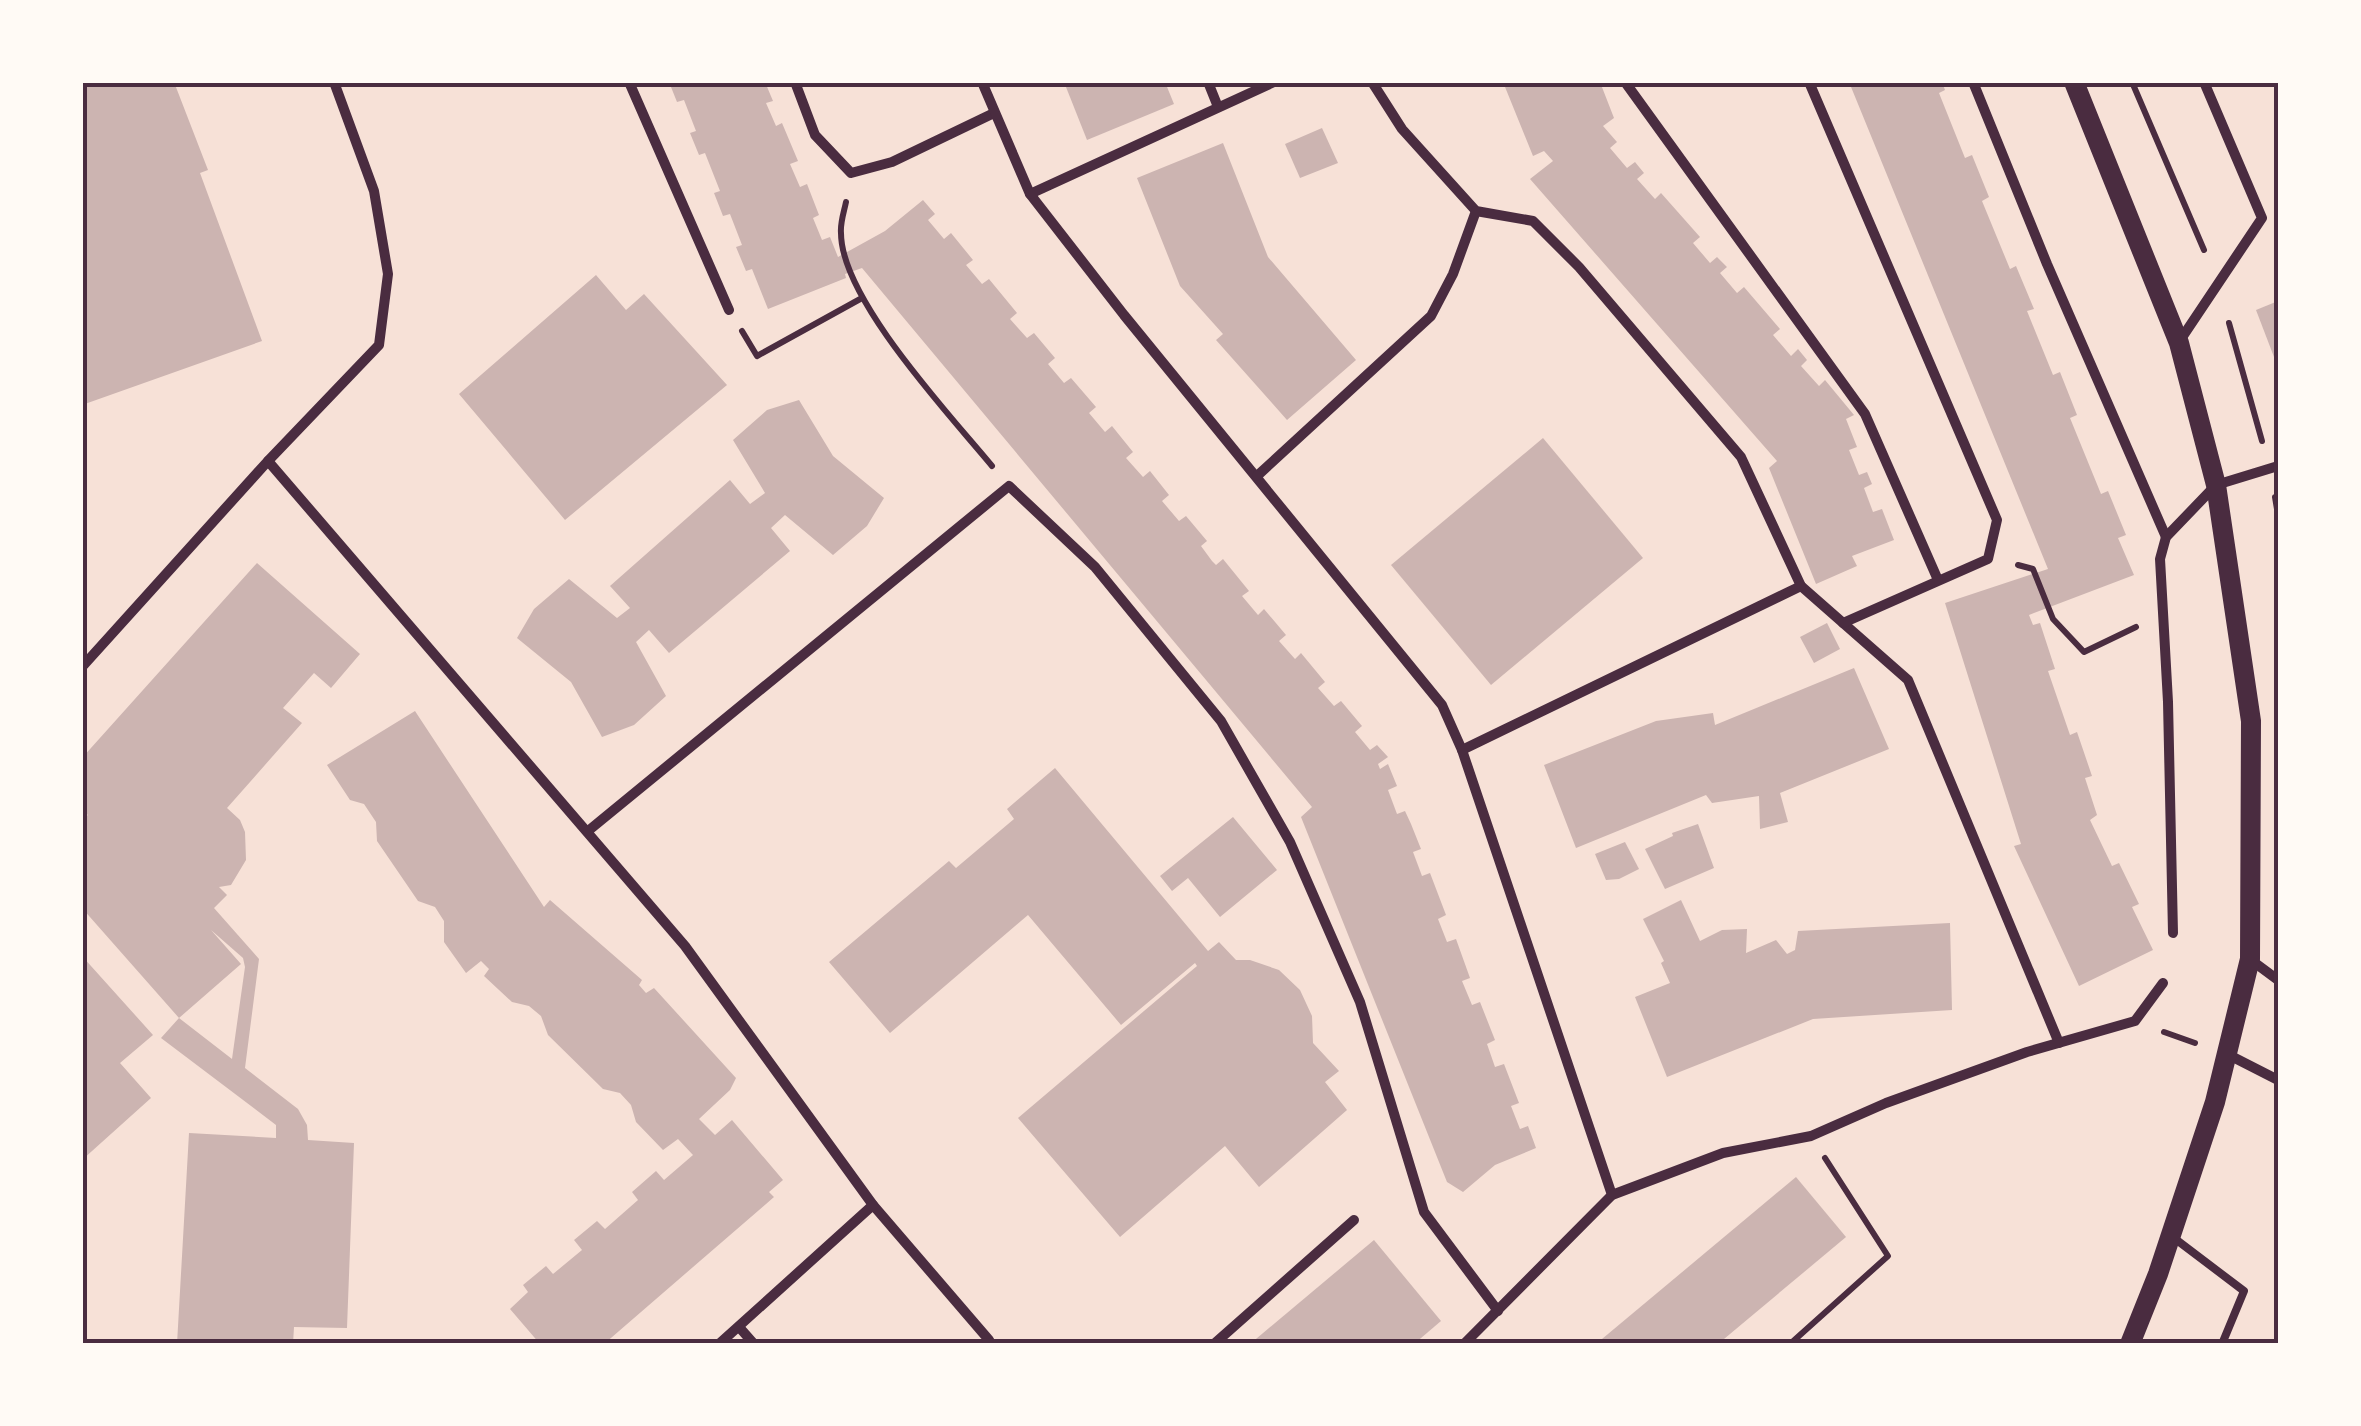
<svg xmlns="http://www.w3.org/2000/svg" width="2361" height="1426" font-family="'Noto Sans',sans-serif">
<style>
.building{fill:#ccb4b1}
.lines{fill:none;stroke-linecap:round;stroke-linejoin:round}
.path{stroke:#4a2c40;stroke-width:6}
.service{stroke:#4a2c40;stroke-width:8}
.minor{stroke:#4a2c40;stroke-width:10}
.secondary{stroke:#4a2c40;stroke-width:20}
.neatline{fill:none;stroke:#4a2c40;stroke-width:4}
</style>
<rect width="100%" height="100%" fill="#f7e1d7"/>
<!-- building -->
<g class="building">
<path d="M90,82H174L208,170L200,173L262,341L82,405V85Z"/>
<path d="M669,82H765L773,101L766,103L776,126L782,123L798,161L790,164L800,187L807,184L819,215L813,218L822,240L830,237L838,257L885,231L923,200L935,214L928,220L944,239L951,233L973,260L966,265L982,284L989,279L1017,313L1010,319L1027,338L1034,333L1055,358L1048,364L1064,383L1071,378L1096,407L1089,413L1105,432L1112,426L1133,452L1126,458L1143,477L1150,471L1169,495L1162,501L1179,521L1186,516L1207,541L1201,546L1212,561L1216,565L1223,559L1249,591L1242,596L1258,615L1264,609L1286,635L1279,641L1295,659L1301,653L1325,682L1318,688L1334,706L1341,701L1362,726L1355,732L1370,750L1377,745L1388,757L1378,764L1380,769L1388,764L1397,786L1388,790L1397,814L1405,811L1411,824L1421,849L1413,852L1422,876L1430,873L1446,915L1438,919L1447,942L1456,939L1470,978L1462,981L1472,1005L1480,1002L1495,1040L1487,1044L1495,1067L1504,1064L1519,1103L1511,1106L1520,1129L1528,1126L1536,1148L1495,1165L1463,1192L1447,1182L1301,817L1312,807L862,268L845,274L846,278L768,309L752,269L746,271L736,247L742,245L730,214L723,216L714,193L720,191L705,153L699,155L690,133L696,131L684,100L677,102Z"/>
<path d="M1064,82H1165L1174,104L1087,140Z"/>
<path d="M1503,82H1600L1614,118L1603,126L1617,142L1610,148L1627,168L1635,162L1644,173L1637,179L1655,199L1661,193L1700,237L1693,243L1710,263L1717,257L1727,267L1720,273L1737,293L1744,287L1780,329L1773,335L1791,356L1798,349L1807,360L1801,366L1819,386L1825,380L1854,415L1846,419L1857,447L1849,450L1859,475L1867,472L1872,484L1864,488L1873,512L1882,509L1894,540L1852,556L1857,566L1816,584L1769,468L1777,461L1530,179L1553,161L1544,151L1533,156Z"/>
<path d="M1849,82H1942L1945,90L1939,93L1965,158L1972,155L1989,197L1982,201L2010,269L2016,266L2034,309L2027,311L2053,375L2060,372L2077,415L2070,418L2101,494L2108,491L2126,535L2118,538L2134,575L2029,615L2033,625L2040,623L2055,669L2048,671L2070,735L2077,732L2092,776L2085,778L2097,815L2090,820L2112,866L2119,863L2139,904L2132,907L2153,950L2079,986L2014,846L2021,844L1945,603L2048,569Z"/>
<path d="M1322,128L1338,163L1300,178L1285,144Z"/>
<path d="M1223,143L1268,257L1356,360L1287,420L1216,340L1223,334L1180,286L1137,178Z"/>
<path d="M596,275L626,310L644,294L727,385L565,520L459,394Z"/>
<path d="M2278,301V355L2274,357L2256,310Z"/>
<path d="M799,400L833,456L884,498L867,526L833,555L785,515L771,528L790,551L669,653L649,630L636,642L666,696L634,725L602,737L571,682L517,638L534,609L569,579L617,618L630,608L610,586L730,480L750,504L765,493L733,440L767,410Z"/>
<path d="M1543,438L1643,558L1491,685L1391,565Z"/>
<path d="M257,563L360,654L331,688L314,673L283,708L302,723L227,808L240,820L245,832L246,860L231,885L219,887L227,895L214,908L259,959L245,1068L298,1109L307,1125L308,1140L354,1143L347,1328L294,1327L293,1344H177L189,1133L276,1138V1125L161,1038L179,1018L232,1059L245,967L243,958L211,930L241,964L179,1018L82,908V819L88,815L82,810V758Z"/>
<path d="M1827,623L1840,649L1814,663L1800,637Z"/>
<path d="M1854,668L1889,749L1780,793L1788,822L1760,829L1759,796L1712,803L1706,795L1576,848L1544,765L1656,721L1713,713L1715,725Z"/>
<path d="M415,711L544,907L550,900L642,980L639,985L646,993L654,988L736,1078L730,1090L699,1119L715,1135L732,1120L783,1180L769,1192L774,1197L604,1344H540L510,1309L528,1292L523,1285L546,1266L553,1274L582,1250L574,1240L597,1221L605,1229L638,1200L632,1192L656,1171L664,1180L693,1155L678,1139L663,1150L636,1122L631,1105L620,1093L603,1089L548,1035L541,1016L529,1006L512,1002L484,976L489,969L481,961L466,973L444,942V921L435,907L418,901L377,841L376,822L364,804L350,800L327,765Z"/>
<path d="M1055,768L1208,951L1219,942L1236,960H1250L1279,970L1300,990L1312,1016L1313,1043L1339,1071L1325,1082L1347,1110L1259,1187L1225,1146L1120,1237L1018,1118L1197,966L1195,963L1121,1025L1028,915L890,1033L829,962L949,861L956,868L1014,819L1007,809Z"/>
<path d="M1233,817L1277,870L1220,917L1188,878L1172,891L1160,876Z"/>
<path d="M1698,824L1714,868L1665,889L1645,849L1673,836L1672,833Z"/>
<path d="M1625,842L1639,869L1619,879L1606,880L1595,854Z"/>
<path d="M1681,900L1700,941L1722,930L1747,929L1746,953L1776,940L1787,954L1795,950L1798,931L1950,923L1952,1010L1813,1019L1667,1077L1635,997L1670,983L1661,963L1664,961L1643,919Z"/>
<path d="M82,956L153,1035L120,1063L151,1098L82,1160Z"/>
<path d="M1796,1177L1846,1237L1718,1344H1596Z"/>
<path d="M1374,1240L1441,1321L1414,1344H1250Z"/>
</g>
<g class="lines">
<!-- path -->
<g class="path">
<path d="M2132,82L2204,250"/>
<path d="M846,202C844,212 840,223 841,233C841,299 950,415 992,466"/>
<path d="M2229,323L2262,441"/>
<path d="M742,331L757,356L862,298"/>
<path d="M2275,497L2278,515"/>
<path d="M2018,565L2033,569L2053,619L2084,652L2136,627"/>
<path d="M2164,1032L2195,1043"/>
<path d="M1790,1344L1888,1256L1825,1158"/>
</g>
<!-- service -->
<path class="service" d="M2174,1238L2244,1291L2222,1344"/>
<!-- minor -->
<g class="minor">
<path d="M629,82L729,310"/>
<path d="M795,82L815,135L851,173L892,162L994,113"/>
<path d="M982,82L1030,194L1124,315L1442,705L1462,750L1612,1195"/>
<path d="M1208,82L1218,107"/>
<path d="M1372,82L1402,129L1476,211L1533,221L1579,267L1741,457L1801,586L1908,680L2059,1043"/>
<path d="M1625,82L1865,414L1938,580"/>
<path d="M1809,82L1997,520L1988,559L1843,623"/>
<path d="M1973,82L2047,264L2166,537"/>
<path d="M1030,194L1274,82"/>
<path d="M2179,342L2262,218L2204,82"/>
<path d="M268,461L685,946L873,1205"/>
<path d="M1257,476L1431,316L1453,274L1476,211"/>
<path d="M82,667L268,461L379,345L388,274L374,191L334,82"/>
<path d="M1462,750L1801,586"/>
<path d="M588,831L1009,486L1095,567L1221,721L1290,842L1360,1002L1424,1212L1498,1311"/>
<path d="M2173,933L2168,702L2160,559L2166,537L2216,485L2278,466"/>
<path d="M2251,960L2278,980"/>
<path d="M2227,1054L2278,1080"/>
<path d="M739,1327L754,1344"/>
<path d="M719,1344L873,1205L989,1340L985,1344"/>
<path d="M1214,1344L1354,1220"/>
<path d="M1464,1344L1612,1195L1723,1153L1811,1136L1886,1103L2027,1052L2135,1021L2163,983"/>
</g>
<!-- secondary -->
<path class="secondary" d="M2074,82L2179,343L2216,485L2251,721L2250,959L2215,1102L2158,1274L2130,1344"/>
</g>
<!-- border -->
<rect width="2361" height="1426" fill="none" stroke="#fffaf5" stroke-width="170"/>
<rect x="85" y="85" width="2191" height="1256" class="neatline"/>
</svg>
